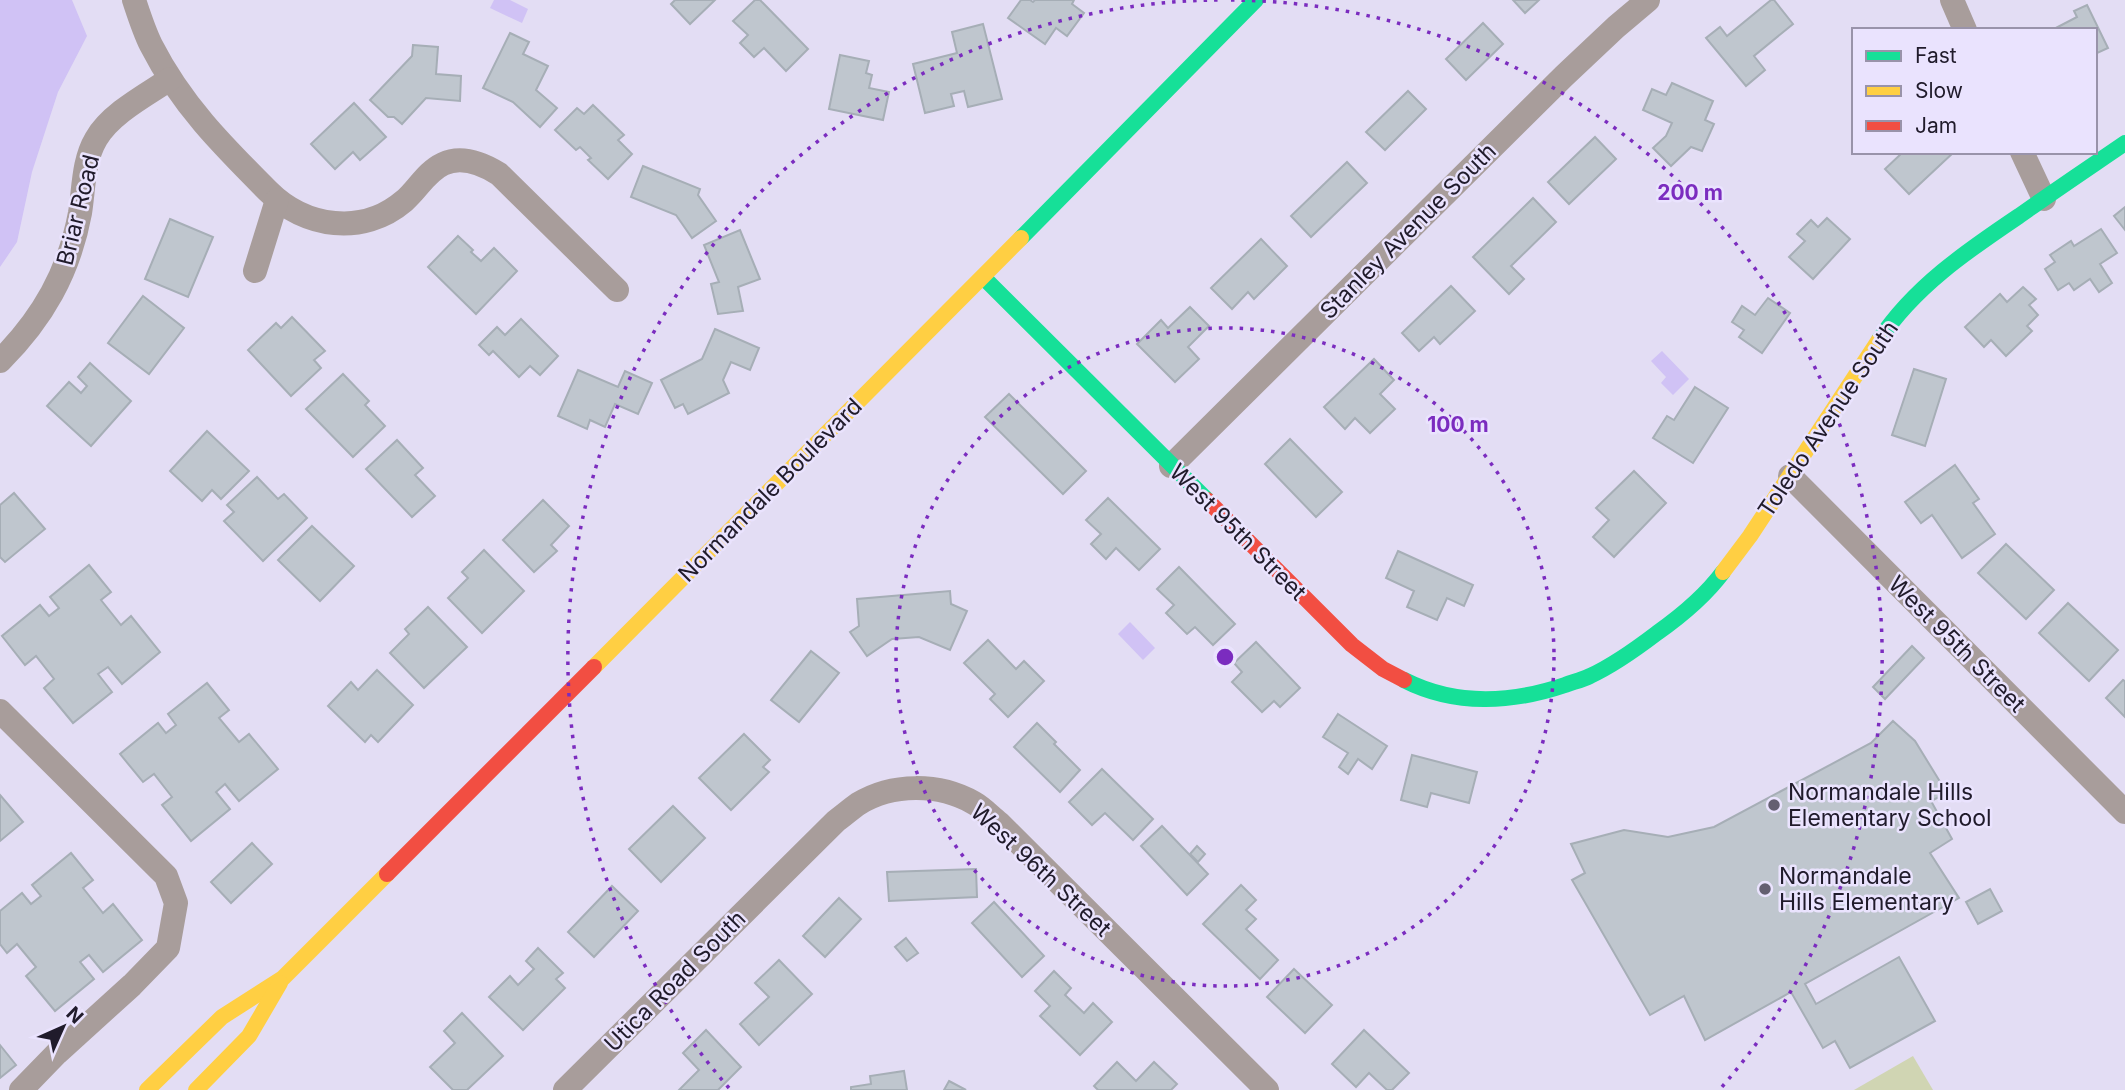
<svg xmlns="http://www.w3.org/2000/svg" width="2125" height="1090" font-family="Inter,sans-serif">
<style>
.green{fill:#d0d5b3}
.water{fill:#d0c2f5}
.building{fill:#bfc6ce;stroke:#a6aeb6;stroke-width:2}
.lines{fill:none;stroke-linecap:round;stroke-linejoin:round}
.street{stroke:#a89d9b;stroke-width:24}
.fast{stroke:#16e098;stroke-width:16}
.slow{stroke:#ffcf43;stroke-width:16}
.jam{stroke:#f24e42;stroke-width:16}
.ring{fill:none;stroke:#7b2cbf;stroke-width:3.5;stroke-dasharray:3.5 7}
.poi-dot{fill:#645f71;stroke:#eae3fe;stroke-width:2.5}
.labels{text-anchor:middle;dominant-baseline:central;stroke-width:5;stroke-linejoin:round;paint-order:stroke}
.street-label{font-size:23px;fill:#201b2b;stroke:#eae3fe}
.poi-label{font-size:23px;fill:#201b2b;stroke:#eae3fe;text-anchor:start}
.centre{fill:#7b2cbf;stroke:#eae3fe;stroke-width:3.5}
.ring-label{font-size:21px;text-anchor:middle;font-weight:bold;fill:#7b2cbf;stroke:#eae3fe;stroke-width:5;stroke-linejoin:round;paint-order:stroke}
</style>
<rect width="100%" height="100%" fill="#e3ddf4"/>
<!-- green -->
<path class="green" d="M1913,1056L1933,1090H1854Z"/>
<!-- water -->
<g class="water">
<path d="M0,0H72L87,36L58,92L32,172L17,242L0,267Z"/>
<path d="M494,0H510L528,9L522,23L490,8Z"/>
<path d="M1662,351L1689,379L1673,395L1661,383L1666,377L1651,361Z"/>
<path d="M1130,622L1155,648L1143,660L1118,634Z"/>
</g>
<!-- building -->
<g class="building">
<path d="M675,0H715L690,24L671,4Z"/>
<path d="M755,0H760L808,49L786,71L764,48L754,57L740,43L748,35L733,21Z"/>
<path d="M1021,0H1030L1033,2L1035,0H1074L1072,4L1084,13L1067,36L1056,28L1045,44L1008,18Z"/>
<path d="M1513,0H1539L1525,13Z"/>
<path d="M1771,0H1774L1793,24L1754,56L1765,70L1746,86L1706,38L1720,27L1727,36Z"/>
<path d="M2087,5L2108,48L2095,54V30H2052L2077,17L2074,11Z"/>
<path d="M1483,23L1503,44L1466,80L1446,59Z"/>
<path d="M983,24L1002,99L968,107L964,91L951,94L954,106L925,113L913,64L957,53L952,32Z"/>
<path d="M510,33L529,42L523,54L548,66L536,90L557,108L540,127L513,102L483,88Z"/>
<path d="M413,45L438,47L436,74L461,76L460,101L426,98L402,124L394,117H388L370,100L412,56Z"/>
<path d="M840,55L869,61L866,73L872,75L869,88L889,92L883,120L829,109Z"/>
<path d="M1672,83L1713,101L1705,120L1714,124L1702,151L1691,147L1671,166L1653,148L1666,136L1672,123L1643,110L1652,89L1666,95Z"/>
<path d="M1408,91L1426,109L1385,150L1366,132Z"/>
<path d="M354,103L386,137L360,160L353,152L335,169L311,144Z"/>
<path d="M593,105L624,135L618,140L632,154L608,179L588,160L591,158L580,147L576,150L555,130L577,108L584,114Z"/>
<path d="M1595,137L1616,159L1569,204L1548,182Z"/>
<path d="M1903,152H1954L1909,194L1885,169Z"/>
<path d="M1347,162L1367,183L1311,237L1291,216Z"/>
<path d="M643,166L700,189L698,195L716,221L692,238L676,215L631,197Z"/>
<path d="M1533,198L1556,222L1511,266L1524,279L1509,294L1473,257Z"/>
<path d="M2125,207V230L2114,216Z"/>
<path d="M1827,218L1850,239L1813,279L1789,257L1805,241L1797,234L1811,220L1818,227Z"/>
<path d="M170,219L213,237L188,297L145,279Z"/>
<path d="M2101,229L2117,253L2100,264L2112,283L2099,292L2090,279L2074,290L2069,283L2058,290L2045,269L2055,262L2050,255L2071,241L2074,246Z"/>
<path d="M740,230L760,279L738,287L743,311L718,314L711,284L719,282L704,245Z"/>
<path d="M458,236L473,250L471,252L481,261L494,248L517,271L476,314L428,267Z"/>
<path d="M1261,239L1287,266L1254,299L1248,292L1232,309L1211,288Z"/>
<path d="M1451,286L1475,311L1440,344L1434,337L1419,351L1402,333Z"/>
<path d="M2023,287L2036,299L2029,305L2038,315L2027,326L2032,331L2006,356L1991,340L1984,347L1965,327L2000,294L2007,302Z"/>
<path d="M143,296L184,328L149,374L108,343Z"/>
<path d="M1768,298L1790,313L1762,353L1739,337L1744,330L1732,322L1742,306L1755,315Z"/>
<path d="M1190,307L1209,326L1188,347L1199,359L1175,382L1137,344L1161,320L1168,328Z"/>
<path d="M292,317L325,351L314,360L321,368L291,396L248,350L276,323L281,328Z"/>
<path d="M521,319L558,356L540,375L530,366L519,377L493,351L489,355L479,345L497,327L505,335Z"/>
<path d="M715,329L759,348L750,370L731,362L723,380L729,393L688,414L683,404L675,408L661,380L702,359Z"/>
<path d="M1374,359L1394,380L1380,394L1395,409L1370,433L1355,418L1345,429L1324,407Z"/>
<path d="M90,363L131,401L91,446L47,406L69,382L81,393L87,386L78,377Z"/>
<path d="M1914,369L1946,379L1925,446L1892,435Z"/>
<path d="M578,370L618,387L625,371L652,383L638,414L615,404L605,427L590,420L587,429L558,416Z"/>
<path d="M343,374L369,401L365,405L385,426L353,457L306,409Z"/>
<path d="M1695,387L1728,408L1693,463L1653,438L1667,416L1674,420Z"/>
<path d="M1009,394L1086,471L1063,494L985,417Z"/>
<path d="M207,431L249,471L221,499L212,490L202,501L170,471Z"/>
<path d="M1290,439L1342,492L1316,517L1265,464Z"/>
<path d="M397,440L423,468L415,475L435,496L412,517L366,469Z"/>
<path d="M1955,465L1979,499L1973,503L1995,534L1962,558L1932,515L1921,523L1905,502Z"/>
<path d="M1634,471L1666,503L1614,557L1593,537L1609,520L1596,508Z"/>
<path d="M257,477L278,499L284,494L307,518L263,561L224,521L234,512L227,505Z"/>
<path d="M14,493L45,529L5,562L0,557V505Z"/>
<path d="M1108,498L1160,549L1139,570L1116,548L1106,559L1091,544L1101,534L1086,520Z"/>
<path d="M543,500L569,526L551,545L557,551L534,572L503,540Z"/>
<path d="M312,526L354,566L320,601L278,560Z"/>
<path d="M2006,544L2054,590L2026,619L1978,573Z"/>
<path d="M484,550L524,591L482,633L448,598L468,578L462,572Z"/>
<path d="M1398,551L1473,585L1464,606L1447,598L1437,620L1407,607L1414,591L1386,578Z"/>
<path d="M89,565L111,592L101,600L121,625L131,616L160,652L122,684L108,667L98,674L112,692L73,723L44,688L54,679L36,656L25,665L2,636L40,605L49,616L59,608L50,597Z"/>
<path d="M1179,567L1235,624L1213,645L1195,627L1187,634L1166,613L1174,605L1157,589Z"/>
<path d="M950,591L951,604L967,611L950,650L919,637L892,639L867,656L850,632L859,626L857,599Z"/>
<path d="M2068,603L2118,650L2089,681L2039,633Z"/>
<path d="M428,607L467,647L424,688L390,653L409,634L405,629Z"/>
<path d="M988,640L1016,669L1024,661L1044,681L1008,717L990,699L995,694L964,663Z"/>
<path d="M1256,642L1300,688L1280,707L1274,701L1262,712L1232,682L1242,672L1234,663Z"/>
<path d="M1912,646L1924,658L1885,699L1873,687Z"/>
<path d="M811,651L839,673L799,722L771,700Z"/>
<path d="M377,670L413,705L378,742L371,735L365,742L328,706L351,682L358,690Z"/>
<path d="M2123,680L2125,681V717L2106,698Z"/>
<path d="M207,683L229,710L219,718L239,742L249,734L278,769L239,801L225,784L216,792L230,809L191,841L162,805L172,797L154,774L143,782L120,754L158,723L166,733L176,725L168,714Z"/>
<path d="M1338,714L1387,746L1372,769L1358,759L1348,774L1339,767L1348,753L1323,737Z"/>
<path d="M1893,721L1915,741L1947,793L1931,801L1952,839L1930,853L1959,898L1805,984L1816,1004L1899,957L1935,1021L1850,1068L1835,1041L1823,1048L1791,992L1705,1040L1684,996L1650,1015L1572,880L1585,873L1571,844L1624,830L1668,837L1714,827L1871,743Z"/>
<path d="M1037,723L1056,742L1054,744L1080,770L1060,792L1014,747Z"/>
<path d="M744,734L770,760L763,767L769,772L731,810L699,778Z"/>
<path d="M1412,755L1477,772L1469,803L1431,793L1427,807L1401,800Z"/>
<path d="M1102,769L1153,819L1133,840L1105,813L1092,825L1069,802Z"/>
<path d="M0,795L23,822L0,841Z"/>
<path d="M673,806L705,838L661,882L629,849Z"/>
<path d="M1162,826L1208,874L1187,895L1141,846Z"/>
<path d="M252,843L272,864L231,903L211,882Z"/>
<path d="M1197,846L1205,854L1198,862L1190,854Z"/>
<path d="M71,853L93,880L83,888L103,913L113,904L142,940L103,972L89,955L80,962L94,979L55,1011L26,976L36,967L17,944L7,953L0,944V911L22,893L31,904L41,896L32,885Z"/>
<path d="M976,869L977,897L889,901L887,872Z"/>
<path d="M1241,885L1256,900L1246,910L1256,919L1246,929L1278,960L1260,979L1203,924Z"/>
<path d="M612,886L638,911L594,957L568,932Z"/>
<path d="M1990,889L2002,911L1978,924L1966,902Z"/>
<path d="M839,898L861,919L825,957L803,936Z"/>
<path d="M994,902L1044,956L1022,977L972,923Z"/>
<path d="M906,938L918,953L907,961L895,947Z"/>
<path d="M538,948L563,973L556,979L565,988L523,1030L489,997L510,976L518,985L534,969L526,961Z"/>
<path d="M779,960L812,994L759,1045L740,1024L769,997L755,983Z"/>
<path d="M1294,969L1332,1005L1305,1033L1267,997Z"/>
<path d="M1054,971L1071,988L1065,995L1084,1013L1093,1003L1112,1022L1080,1055L1040,1016L1050,1006L1035,991Z"/>
<path d="M462,1013L503,1056L467,1090H453L430,1067L455,1043L444,1031Z"/>
<path d="M706,1030L741,1067L718,1090H679L699,1070L683,1053Z"/>
<path d="M1364,1030L1409,1073L1392,1090H1387L1369,1073L1356,1087L1332,1064Z"/>
<path d="M0,1045L16,1065L0,1078Z"/>
<path d="M1117,1062L1136,1081L1154,1062L1177,1084L1171,1090H1098L1094,1086Z"/>
<path d="M904,1071L907,1090H851V1087L871,1084L870,1076Z"/>
<path d="M949,1081L966,1090H944Z"/>
</g>
<g class="lines">
<!-- street -->
<g class="street">
<path d="M134,0C139,15 144,31 151,45C181,104 222,145 268,191C305,228 363,236 404,201C418,189 426,172 443,164C462,155 483,164 499,174L617,290"/>
<path d="M1952,0L1965,30"/>
<path d="M2022,152L2044,199"/>
<path d="M255,271L277,200"/>
<path d="M0,361C43,318 69,272 80,213C84,188 83,161 96,139C110,114 146,95 170,79"/>
<path d="M1171,466L1564,76L1616,27L1648,0"/>
<path d="M1790,476L2125,812"/>
<path d="M0,711L166,876L176,903L168,948L132,985L57,1053L21,1090"/>
<path d="M565,1090L836,821C844,815 851,809 858,804C892,783 939,783 974,803C983,808 991,817 999,823L1267,1090"/>
</g>
<!-- fast -->
<g class="fast">
<path d="M1021,238L1256,0"/>
<path d="M983,277L1207,500"/>
<path d="M1879,340C1914,287 1967,251 2019,216C2054,191 2090,167 2125,143"/>
<path d="M1404,680C1455,706 1512,703 1565,685C1573,682 1582,680 1590,676C1614,665 1636,649 1657,633C1681,616 1706,595 1723,572"/>
</g>
<!-- slow -->
<g class="slow">
<path d="M1723,572L1750,536L1879,340"/>
<path d="M594,667L1021,238"/>
<path d="M147,1090L222,1017L283,978L387,874"/>
<path d="M196,1090L249,1036L280,983"/>
</g>
<!-- jam -->
<g class="jam">
<path d="M1207,500L1352,645L1383,669L1404,680"/>
<path d="M387,874L594,667"/>
</g>
</g>
<!-- distance rings -->
<g class="ring">
<circle cx="1225" cy="657" r="329"/>
<path d="M729 1088A657 657 0 0 1 1219 0M1231 0A657 657 0 0 1 1721 1088"/>
</g>
<!-- markers -->
<g class="poi-dot">
<circle cx="1774" cy="805" r="7"/>
<circle cx="1765" cy="889" r="7"/>
</g>
<g class="labels">
<!-- street labels -->
<g class="street-label">
<text transform="translate(78 210) rotate(-76)">Briar Road</text>
<text transform="translate(1408 231) rotate(-45)">Stanley Avenue South</text>
<text transform="translate(1828 419) rotate(-56)">Toledo Avenue South</text>
<text transform="translate(770 490) rotate(-45)">Normandale Boulevard</text>
<text transform="translate(1238 532) rotate(45)">West 95th Street</text>
<text transform="translate(1957 644) rotate(45)">West 95th Street</text>
<text transform="translate(1041 870) rotate(43)">West 96th Street</text>
<text transform="translate(675 981) rotate(-45)">Utica Road South</text>
</g>
<!-- poi labels -->
<g class="poi-label">
<text x="1788" y="792">Normandale Hills<tspan x="1788" dy="26">Elementary School</tspan></text>
<text x="1779" y="876">Normandale<tspan x="1779" dy="26">Hills Elementary</tspan></text>
</g>
</g>
<circle cx="1225" cy="657" r="10" class="centre"/>
<g class="ring-label">
<text x="1690" y="200">200 m</text>
<text x="1458" y="432">100 m</text>
</g>
<!-- legend -->
<rect x="1852" y="28" width="245" height="126" fill="#eae3fe" stroke="#9993aa" stroke-width="2"/>
<rect x="1866" y="51" width="35" height="10" fill="#16e098" stroke="#9993aa" stroke-width="2"/>
<text x="1915" y="63" font-size="21" fill="#201b2b">Fast</text>
<rect x="1866" y="86" width="35" height="10" fill="#ffcf43" stroke="#9993aa" stroke-width="2"/>
<text x="1915" y="98" font-size="21" fill="#201b2b">Slow</text>
<rect x="1866" y="121" width="35" height="10" fill="#f24e42" stroke="#9993aa" stroke-width="2"/>
<text x="1915" y="133" font-size="21" fill="#201b2b">Jam</text>
<!-- north arrow -->
<g transform="translate(63 1027) rotate(45)" stroke="#eae3fe" stroke-width="5" paint-order="stroke">
<path d="M0-5L12 26L0 18L-12 26Z" fill="#201b2b"/>
<text y="-10" font-size="19" font-weight="bold" text-anchor="middle" fill="#201b2b">N</text>
</g>
</svg>
